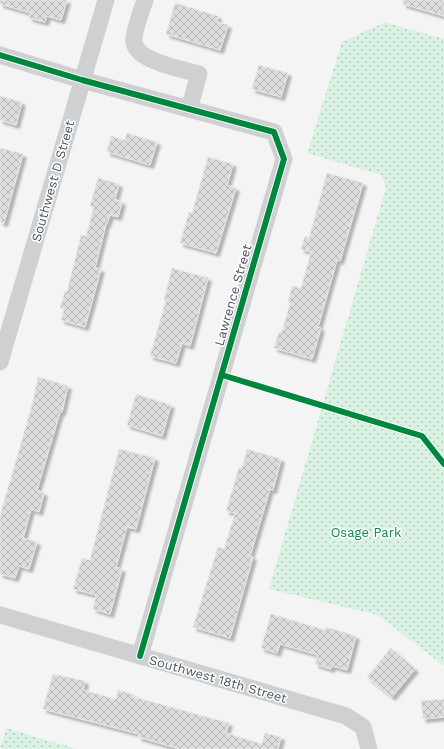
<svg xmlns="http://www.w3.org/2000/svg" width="444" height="749" font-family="'Work Sans',sans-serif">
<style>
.park{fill:url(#park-dots)}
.building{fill:url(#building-cross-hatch);stroke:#e5e6e7;filter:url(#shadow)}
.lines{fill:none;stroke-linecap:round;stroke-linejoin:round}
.minor{stroke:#ced0d2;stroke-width:17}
.cycleway-casing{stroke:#fff;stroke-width:8}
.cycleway{stroke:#00873e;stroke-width:6}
.labels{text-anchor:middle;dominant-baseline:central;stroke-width:3;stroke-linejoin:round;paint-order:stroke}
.street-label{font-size:13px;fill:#4a5661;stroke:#fff}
.park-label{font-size:13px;fill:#17864f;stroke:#fff}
</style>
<defs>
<pattern id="park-dots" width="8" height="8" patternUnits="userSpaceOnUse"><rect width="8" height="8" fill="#d9f2e3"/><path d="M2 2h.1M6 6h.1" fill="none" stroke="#b2c7bb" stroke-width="1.8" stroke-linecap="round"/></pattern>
<pattern id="building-cross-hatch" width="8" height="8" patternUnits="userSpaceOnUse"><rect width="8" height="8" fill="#ddddde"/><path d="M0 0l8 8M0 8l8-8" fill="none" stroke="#b5b6b7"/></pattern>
<filter id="shadow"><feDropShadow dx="3.5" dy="3.5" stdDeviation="1" flood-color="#0004"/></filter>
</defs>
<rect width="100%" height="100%" fill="#f4f4f4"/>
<!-- park -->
<g class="park">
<path d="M385,22L444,39V666L378,615L269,589L386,187L381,175L307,153L342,42Z"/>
<path d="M6,728L77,749H0Z"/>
</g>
<!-- building -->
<g class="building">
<path d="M0,0H67L61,20L47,16L45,22L29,18L31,13L0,4Z"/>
<path d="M403,0H444V16L403,4Z"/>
<path d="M175,3L218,16L217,22L228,25L220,50L166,34Z"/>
<path d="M259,65L288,73L281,97L252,89Z"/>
<path d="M0,96L22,102L16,125L0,120Z"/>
<path d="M127,133L157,142L150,165L107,152L111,136L125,140Z"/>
<path d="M0,148L23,154L4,223L0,222Z"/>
<path d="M208,157L233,164L227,185L236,188L216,253L180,243L189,212L192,213Z"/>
<path d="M327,173L363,183L340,261L337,260L318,327L321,328L312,359L274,348L279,332H282L290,303L288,302L292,286L301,288L311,252L301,249L305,236L309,238Z"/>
<path d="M98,178L119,184L115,199L122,202L118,217L110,215L107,224H106L95,268L101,269L85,327L61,320L64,309L60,308L65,291L67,292L81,235L86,236L94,207L90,206Z"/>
<path d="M172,268L208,278L190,346L182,343L176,363L150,356L166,300H164Z"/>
<path d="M38,377L68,386L62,412H60L37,490L44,493L39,512L31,509L23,538L37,542L29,569L19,566L15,578L0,574V516L32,405Z"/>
<path d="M136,394L171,405L162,436L127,425Z"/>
<path d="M119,449L155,458L136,529L127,527L116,567L122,569L110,614L93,609L96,595L73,589L82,558L90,560Z"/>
<path d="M247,449L281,459L273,490L270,489L250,556L253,557L230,638L193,627L218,547L224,549L235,513L226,511L239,467L242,468Z"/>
<path d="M271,614L325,630L326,627L356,636L347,670L332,666L331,669L315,664L318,655L280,644L277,653L261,648Z"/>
<path d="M391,648L415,669L392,697L367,677Z"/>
<path d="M53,674L85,681L83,690L116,699L118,690L135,695L134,697L229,723L226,733L262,744L265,733L281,737L278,749H180L138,737L139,734L43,709Z"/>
<path d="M444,699V717L423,719L421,701Z"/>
</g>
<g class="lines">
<!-- minor -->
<g class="minor">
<path d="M145,0C141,12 135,27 134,39C132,61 182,69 199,74L189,109"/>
<path d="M0,55L82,80L274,132L284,159L140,656"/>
<path d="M0,362L106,0"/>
<path d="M0,615L346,716L363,727L369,749"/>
</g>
<!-- cycleway casing -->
<g class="cycleway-casing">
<g id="cycleway">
<path d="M0,55L82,80L274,132L284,159L140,656"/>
<path d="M222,375L422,436L444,464"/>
</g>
</g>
<!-- cycleway -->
<use href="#cycleway" class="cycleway"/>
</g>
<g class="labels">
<!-- street labels -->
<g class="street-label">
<text transform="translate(53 181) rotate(-74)">Southwest D Street</text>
<text transform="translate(233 295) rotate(-74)">Lawrence Street</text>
<text transform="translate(218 679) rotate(16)">Southwest 18th Street</text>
</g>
<!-- park labels -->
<g class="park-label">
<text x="366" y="532">Osage Park</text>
</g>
</g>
</svg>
